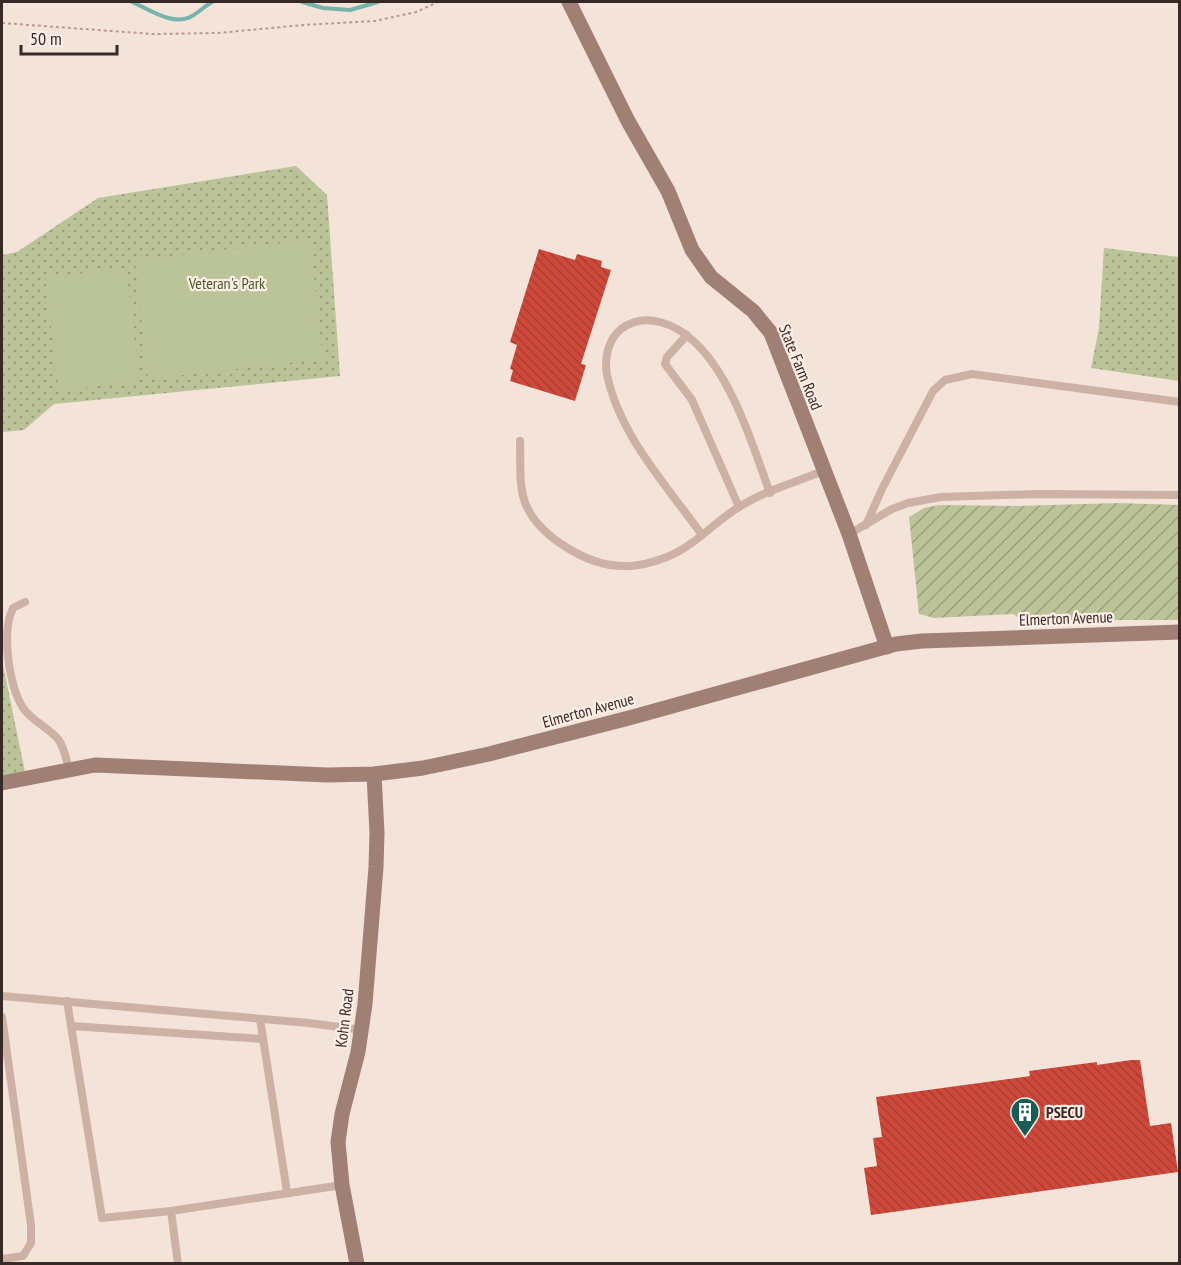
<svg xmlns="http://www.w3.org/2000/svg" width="1181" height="1265" font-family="'PT Sans Narrow',sans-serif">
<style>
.grass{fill:url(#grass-dots)}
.garden{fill:url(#garden-furrows)}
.pitch{fill:#bbc398}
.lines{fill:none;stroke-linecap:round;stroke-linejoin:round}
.stream{stroke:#76b3ac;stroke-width:4}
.building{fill:url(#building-back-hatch)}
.path{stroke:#b89a8e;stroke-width:2;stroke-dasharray:3 3;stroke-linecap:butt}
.lane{stroke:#ccb1a4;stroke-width:8}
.secondary{stroke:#a07f75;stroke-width:15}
.labels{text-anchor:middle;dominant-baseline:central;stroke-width:4.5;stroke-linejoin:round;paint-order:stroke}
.park-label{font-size:16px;fill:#4d5728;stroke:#fbeee6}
.street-label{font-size:16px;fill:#372926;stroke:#fbeee6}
.poi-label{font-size:16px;font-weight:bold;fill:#372926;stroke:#fbeee6;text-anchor:start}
</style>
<defs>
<pattern id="grass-dots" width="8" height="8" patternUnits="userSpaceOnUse" patternTransform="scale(1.5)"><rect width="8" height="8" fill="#bbc398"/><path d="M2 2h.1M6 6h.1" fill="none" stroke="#999e7c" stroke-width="1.8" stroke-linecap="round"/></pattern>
<pattern id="garden-furrows" width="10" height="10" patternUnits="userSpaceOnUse" patternTransform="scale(1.5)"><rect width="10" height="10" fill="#bbc398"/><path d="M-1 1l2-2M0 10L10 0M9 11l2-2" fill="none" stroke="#999e7c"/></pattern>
<pattern id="building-back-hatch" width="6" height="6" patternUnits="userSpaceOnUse" patternTransform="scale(1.5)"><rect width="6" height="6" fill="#cf493b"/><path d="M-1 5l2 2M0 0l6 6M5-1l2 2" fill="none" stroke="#a93d31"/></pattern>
</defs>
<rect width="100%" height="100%" fill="#f3e3d9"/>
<!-- grass -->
<g class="grass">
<path d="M296,166L327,195L340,376L54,404L24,430L2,432V255L17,252L98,198Z"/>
<path d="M1104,248L1179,257V381L1091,368L1099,328Z"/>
<path d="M2,660L25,772L2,777Z"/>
</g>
<!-- garden -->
<path class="garden" d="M1118,503L1179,505V620H1023L1013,614L934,618L919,614L909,517L924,508L939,505L1019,506Z"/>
<!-- pitch -->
<g class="pitch">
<path d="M310,240L323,359L148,379L135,260Z"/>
<path d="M126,268L140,381L59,391L45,278Z"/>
</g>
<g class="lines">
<!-- stream -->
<g class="stream">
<path d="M132,2C149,9 173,27 192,16C199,12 205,6 212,2"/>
<path d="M302,2L323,8L350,10L378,2"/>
</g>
</g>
<!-- building -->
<g class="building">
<path d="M539,249L575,260L577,254L602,261L601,267L611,270L581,364L586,365L575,401L510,381L513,370L510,369L517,345L510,342Z"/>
<path d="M1131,1060H1140L1150,1126L1171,1123L1178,1172L871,1215L864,1168L877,1166L873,1138L882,1137L876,1097L1030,1076L1029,1071L1097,1062V1065Z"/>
</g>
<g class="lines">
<!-- path -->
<path class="path" d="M2,23L153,34L218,33L303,25L375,21L416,12L438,2"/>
<!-- lane -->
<g class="lane">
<path d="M687,335L667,357L665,364L692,400L739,507"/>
<path d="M520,441C521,461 518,486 526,505C540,537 588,566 623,566C637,567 654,562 667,557C695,546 714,522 739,507C764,491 796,482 823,471"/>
<path d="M866,525L882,489L933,391L945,380L972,374L1180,402"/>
<path d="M849,534L892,509L908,503L941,497L1038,494L1180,495"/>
<path d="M702,535C667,486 620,436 607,375C604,358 608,340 621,329C633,320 645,318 660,322C722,338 750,439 770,493"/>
<path d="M25,602L13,608C1,632 9,685 23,708C32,721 48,727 58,739C64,747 67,761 69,770"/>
<path d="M2,996L309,1023L362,1030"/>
<path d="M67,1001L102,1218L171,1211L178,1264"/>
<path d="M2,1017L31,1225V1243L23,1256L2,1259"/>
<path d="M260,1019L287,1192"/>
<path d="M71,1026L263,1039"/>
<path d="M171,1211L342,1185"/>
</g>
<!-- secondary -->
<g class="secondary">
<path d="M569,2L628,121L668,191L692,250L711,277L753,311L771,333L849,534L887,647"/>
<path d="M2,783L95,765L327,775L374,774L423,768L489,754L629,718L896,644L922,641L1180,632"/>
<path d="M357,1264L342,1185L338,1142L342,1114L358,1052L365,1004L376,867L377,833L374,774"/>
</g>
</g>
<!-- icons -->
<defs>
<g id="building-pin" transform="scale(1.5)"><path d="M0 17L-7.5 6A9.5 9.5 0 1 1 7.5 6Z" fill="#195c56" stroke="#fbeee6"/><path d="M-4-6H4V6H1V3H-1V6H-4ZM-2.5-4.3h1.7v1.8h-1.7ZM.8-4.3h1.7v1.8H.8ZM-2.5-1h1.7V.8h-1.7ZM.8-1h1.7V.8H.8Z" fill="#fff"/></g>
</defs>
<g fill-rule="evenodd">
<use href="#building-pin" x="1025" y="1112"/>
</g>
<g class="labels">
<!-- park labels -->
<g class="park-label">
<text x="227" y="283">Veteran's Park</text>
</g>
<!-- street labels -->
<g class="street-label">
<text transform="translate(801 367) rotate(68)">State Farm Road</text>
<text transform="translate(1066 618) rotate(-2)">Elmerton Avenue</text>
<text transform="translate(588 710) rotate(-15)">Elmerton Avenue</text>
<text transform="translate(344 1018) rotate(-83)">Kohn Road</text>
</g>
<!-- poi labels -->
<g class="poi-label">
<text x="1046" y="1112">PSECU</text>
</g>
</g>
<!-- border -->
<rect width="1181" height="1265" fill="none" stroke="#372926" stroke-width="6"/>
<!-- scale -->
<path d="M21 45v9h96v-9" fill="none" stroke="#372926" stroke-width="3"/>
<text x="30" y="45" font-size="18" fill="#372926" stroke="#fbeee6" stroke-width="4.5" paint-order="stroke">50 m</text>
</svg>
